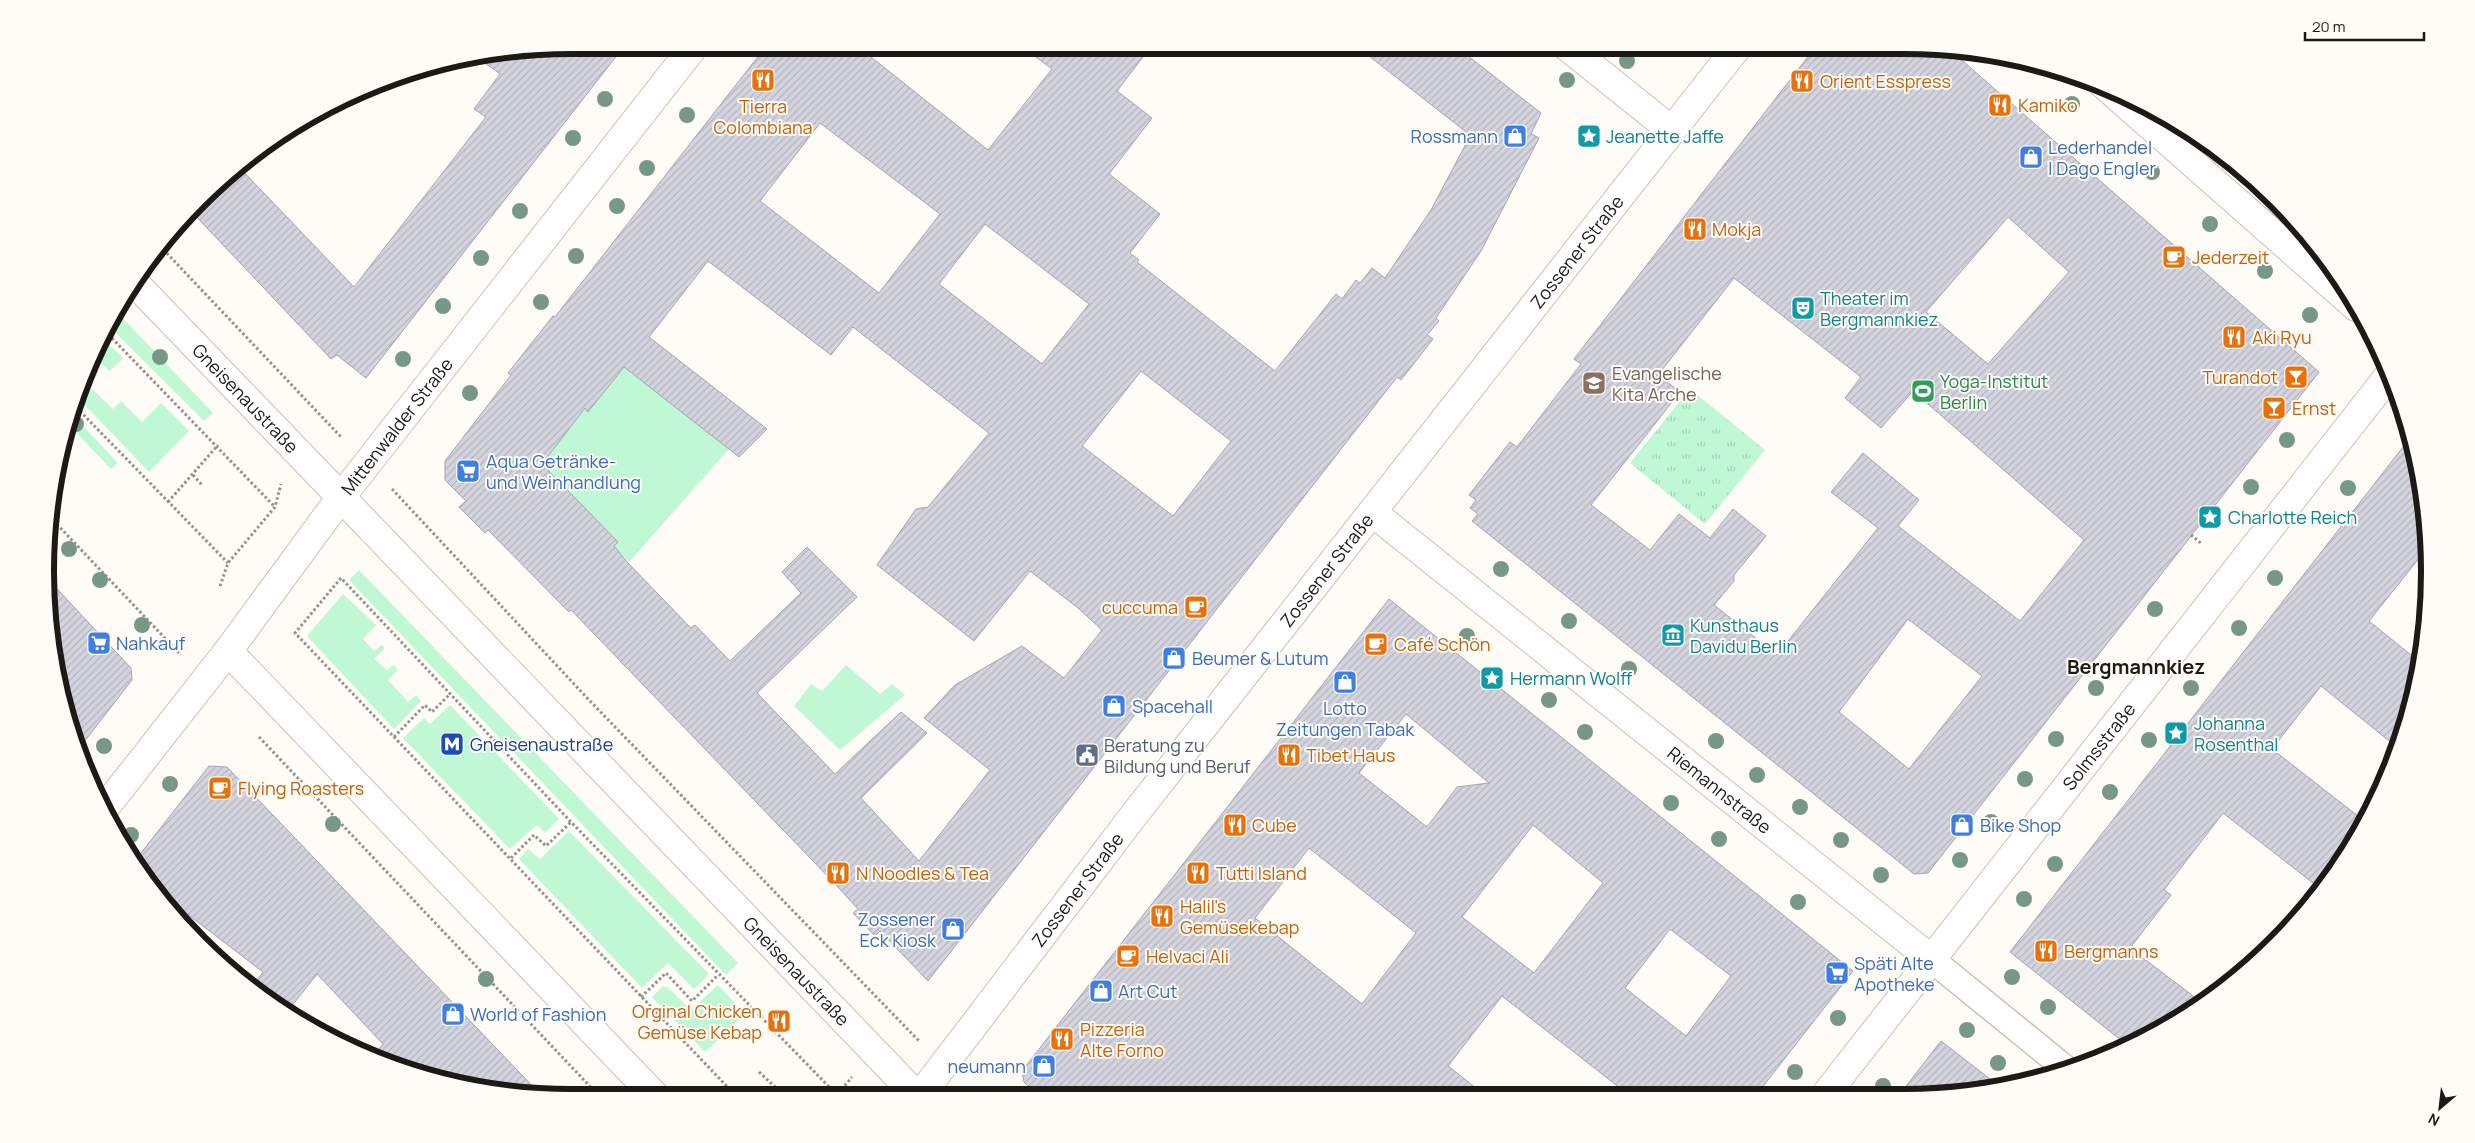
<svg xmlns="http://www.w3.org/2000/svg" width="2475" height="1143" font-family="Manrope,sans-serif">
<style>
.green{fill:#c0f7d5}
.park{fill:url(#park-tufts)}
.building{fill:url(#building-hatch);stroke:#a4a3af;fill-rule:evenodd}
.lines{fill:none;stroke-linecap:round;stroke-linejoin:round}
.pedestrian-casing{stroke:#cac1b8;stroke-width:28}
.minor-casing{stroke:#cac1b8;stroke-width:30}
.tertiary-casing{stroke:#cac1b8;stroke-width:30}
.secondary-casing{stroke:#cac1b8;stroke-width:30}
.path{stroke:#94918d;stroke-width:3;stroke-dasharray:2.5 2.5;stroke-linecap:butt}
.pedestrian{stroke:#fff;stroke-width:25}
.minor{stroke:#fff;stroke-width:28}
.tertiary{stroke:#fff;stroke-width:28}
.secondary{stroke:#fff;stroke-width:28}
.tree{fill:#779886}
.labels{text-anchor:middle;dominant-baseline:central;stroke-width:4;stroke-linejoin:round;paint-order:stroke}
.food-label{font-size:18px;fill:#c56008;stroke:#fffbf7;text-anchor:start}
.shop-label{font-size:18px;fill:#366cbe;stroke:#fffbf7;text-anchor:start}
.culture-label{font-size:18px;fill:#0d838f;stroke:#fffbf7;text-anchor:start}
.street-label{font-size:18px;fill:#1c1916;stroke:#fffbf7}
.education-label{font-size:18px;fill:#785e54;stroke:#fffbf7;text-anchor:start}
.leisure-label{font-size:18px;fill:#27864d;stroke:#fffbf7;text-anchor:start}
.transit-label{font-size:18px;fill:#164399;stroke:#fffbf7;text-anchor:start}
.service-label{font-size:18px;fill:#4e5e75;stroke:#fffbf7;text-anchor:start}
.quarter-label{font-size:20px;font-weight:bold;fill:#1c1916;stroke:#fffbf7}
.rim{fill:none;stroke:#1c1916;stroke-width:6}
</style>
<defs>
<pattern id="park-tufts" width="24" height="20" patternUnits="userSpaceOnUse" patternTransform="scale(1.25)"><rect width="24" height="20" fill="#c0f7d5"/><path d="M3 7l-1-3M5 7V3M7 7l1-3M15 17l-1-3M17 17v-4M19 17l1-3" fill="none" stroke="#a4d3b6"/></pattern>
<pattern id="building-hatch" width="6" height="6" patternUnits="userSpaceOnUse" patternTransform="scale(1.25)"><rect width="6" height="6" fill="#d4d4df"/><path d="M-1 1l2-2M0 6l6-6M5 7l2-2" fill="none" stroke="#b5b5bf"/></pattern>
</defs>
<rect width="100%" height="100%" fill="#fffbf7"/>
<!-- green -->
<g class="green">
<path d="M115,310L213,413L204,421L108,325Z"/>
<path d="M102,338L123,358L110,371L100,363L84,379Z"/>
<path d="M624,367L729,449L629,562L614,546L617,541L547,468L549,462L546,455L585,408L589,411Z"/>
<path d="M92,389L113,409L121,401L142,422L161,403L189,431L149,472L80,400Z"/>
<path d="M70,412L118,463L111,469L67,423Z"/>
<path d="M359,570L738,963L726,975L349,580Z"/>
<path d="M343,594L376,625L363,639L374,651L382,645L385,648L374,659L387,670L394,665L398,670L388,680L408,702L416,695L421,701L394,729L307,636Z"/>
<path d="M846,665L880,694L892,684L905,695L840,750L794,706L811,684L822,691Z"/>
<path d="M450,705L559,819L545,833L537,825L510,849L403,738L424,718L430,724Z"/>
<path d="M569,831L709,974L694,989L668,963L642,988L519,859L528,849L540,859Z"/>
<path d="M718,985L745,1014L705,1052L652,997L663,986L668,988L691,1010Z"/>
</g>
<!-- park -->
<path class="park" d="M1690,389L1765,450L1705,524L1630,463Z"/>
<!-- building -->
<g class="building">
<path d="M572,45H625L366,378L337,355L331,359L190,210L225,175L238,166L354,287L486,117L474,109L500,74L474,55Z"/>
<path d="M767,45H881L871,57L988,150L1052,69L1020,45H1152L1117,91L1152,118L1109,174L1160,214L1130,253L1139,260L1137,262L1275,371L1336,294L1342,299L1356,280L1360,283L1372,268L1385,278L1431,210L1469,138L1465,134L1466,132L1355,45H1454L1541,113L1531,134L1539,138L1481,251L1436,318L1439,321L1427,335L1433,339L1401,380L1397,377L928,981L880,931L875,936L853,913L858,909L837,886L571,610L569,612L488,530L485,533L459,507L466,501L445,480V461L511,375L508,373L553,316L555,317ZM820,123L940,214L879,293L760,201ZM985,224L1089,304L1042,364L939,284ZM708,261L831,355L853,327L989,433L928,507L916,509L877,565L974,641L1030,571L1078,608L1102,630L1064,678L1022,646L955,685L924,718L990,770L919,861L861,798L927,733L901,712L835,774L757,693L857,597L807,547L782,572L801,593L730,661L695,625L691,628L628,563L614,546L618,542L542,464L585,408L588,412L624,367L739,457L767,429L649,337ZM1141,371L1231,441L1173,516L1082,446Z"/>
<path d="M1817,45H1904L1949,49L2319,372L1928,873L1914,874L1472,521L1478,514L1470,508L1476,500L1469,495L1510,442L1517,447L1581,364L1574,359ZM2008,217L2069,272L1988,364L1926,312ZM1734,278L1861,377L1845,398L1881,428L1913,391L2084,540L2020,621L1898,526L1919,500L1863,453L1831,492L1878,528L1777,655L1714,605L1734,581V575L1766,536L1733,509L1710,538L1679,514L1650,550L1591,505L1680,392L1658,375ZM1908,619L1982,676L1909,769L1839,712Z"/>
<path d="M2410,438L2420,468L2428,547L2369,621L2421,663L2420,674L2398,748L2321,686L2272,749L2363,820L2322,890L2223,813L2164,890L2171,895L2130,948L2201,1002L2127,1045L2010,952Z"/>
<path d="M46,577L131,668L132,680L77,751L55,674Z"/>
<path d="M1389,599L1853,971L1757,1094L1629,1095L1502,996L1448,1066L1485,1095L1038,1096L1024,1082L1022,1071ZM1406,714L1489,783L1457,787L1427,827L1359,773ZM1533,825L1603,883L1534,973L1462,917ZM1309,848L1416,933L1362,1004L1255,918ZM1670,929L1731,976L1686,1036L1625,988Z"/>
<path d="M209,766L227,767L541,1095L468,1088L372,1058L383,1044L317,974L287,1012L252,987L263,972L186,913L180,920L154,892L134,862Z"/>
<path d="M1941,1041L1999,1086L1972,1093L1900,1094Z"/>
</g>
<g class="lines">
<!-- pedestrian casing -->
<g class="pedestrian-casing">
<path id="pedestrian" d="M1931,959L2065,1068"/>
</g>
<!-- minor casing -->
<g class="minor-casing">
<g id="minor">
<path d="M1565,45L1671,130"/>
<path d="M2103,84L2356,307"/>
<path id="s1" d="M1372,512L1931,959"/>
<path id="s2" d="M104,809L228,651L341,497L695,45"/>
<path id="s3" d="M1826,1094L2391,373"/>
</g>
</g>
<!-- tertiary casing -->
<g class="tertiary-casing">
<g id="tertiary">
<path id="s4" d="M919,1097L1134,815L1739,45"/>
</g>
</g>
<!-- secondary casing -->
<g class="secondary-casing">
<g id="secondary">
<path id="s5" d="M134,282L918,1097"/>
<path d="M228,651L657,1098"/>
</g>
</g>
<!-- path -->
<g class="path">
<path d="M160,246L342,438"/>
<path d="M105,331L275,507"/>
<path d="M73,404L228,563"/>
<path d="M193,475L203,486"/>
<path d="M392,489L589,700L919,1041"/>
<path d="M168,502L218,445"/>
<path d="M50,517L181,655"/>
<path d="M2191,535L2202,544"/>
<path d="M220,586L228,563L275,507L281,484"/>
<path d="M259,737L601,1098"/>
<path d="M394,737L425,705L432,712L449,695"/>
<path d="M511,858L534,835L546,846L571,822"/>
<path d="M641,997L666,973L692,1001L718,975"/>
<path d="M759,1072L786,1097"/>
<path d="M968,1090L974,1097"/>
<path d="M737,1097L295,633L341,578L571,822L837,1095"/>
<path d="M835,1097L852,1077"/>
</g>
<!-- pedestrian -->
<use href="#pedestrian" class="pedestrian"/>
<!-- minor -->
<use href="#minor" class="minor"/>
<!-- tertiary -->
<use href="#tertiary" class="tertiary"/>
<!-- secondary -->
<use href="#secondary" class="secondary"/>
</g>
<!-- trees -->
<g class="tree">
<circle cx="1627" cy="61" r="8"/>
<circle cx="1567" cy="80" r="8"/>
<circle cx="605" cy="99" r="8"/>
<circle cx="2072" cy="104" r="8"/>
<circle cx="687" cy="115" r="8"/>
<circle cx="573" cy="138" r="8"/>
<circle cx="647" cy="168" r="8"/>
<circle cx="2152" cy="172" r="8"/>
<circle cx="617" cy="206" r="8"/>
<circle cx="520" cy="211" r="8"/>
<circle cx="2210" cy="224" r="8"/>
<circle cx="576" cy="256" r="8"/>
<circle cx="481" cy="258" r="8"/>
<circle cx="2265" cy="271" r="8"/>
<circle cx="541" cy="302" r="8"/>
<circle cx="443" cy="306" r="8"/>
<circle cx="2310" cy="315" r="8"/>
<circle cx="160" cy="357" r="8"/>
<circle cx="403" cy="359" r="8"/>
<circle cx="470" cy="393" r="8"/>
<circle cx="76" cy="424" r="8"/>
<circle cx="2287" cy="440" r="8"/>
<circle cx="2251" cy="487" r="8"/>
<circle cx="2348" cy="488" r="8"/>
<circle cx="69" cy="549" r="8"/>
<circle cx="1501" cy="569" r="8"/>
<circle cx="2275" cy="578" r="8"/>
<circle cx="100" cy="580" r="8"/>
<circle cx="2155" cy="609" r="8"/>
<circle cx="1569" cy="621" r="8"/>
<circle cx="142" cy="625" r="8"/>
<circle cx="2239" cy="628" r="8"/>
<circle cx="1467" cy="636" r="8"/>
<circle cx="1629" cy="669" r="8"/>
<circle cx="2096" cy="688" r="8"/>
<circle cx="2191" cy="688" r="8"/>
<circle cx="1549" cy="700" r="8"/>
<circle cx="1585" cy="732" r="8"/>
<circle cx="2056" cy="739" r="8"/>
<circle cx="2149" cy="740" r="8"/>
<circle cx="1716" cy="741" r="8"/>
<circle cx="104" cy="746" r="8"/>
<circle cx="1757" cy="775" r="8"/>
<circle cx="2025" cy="779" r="8"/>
<circle cx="170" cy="784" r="8"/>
<circle cx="2110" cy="792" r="8"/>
<circle cx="1671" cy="803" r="8"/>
<circle cx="1800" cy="807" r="8"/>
<circle cx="1991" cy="822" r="8"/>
<circle cx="333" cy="824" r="8"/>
<circle cx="131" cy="835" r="8"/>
<circle cx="1719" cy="839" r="8"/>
<circle cx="1841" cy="840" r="8"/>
<circle cx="1960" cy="860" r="8"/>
<circle cx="2055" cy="864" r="8"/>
<circle cx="1881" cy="875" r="8"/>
<circle cx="2024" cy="899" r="8"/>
<circle cx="1798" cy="902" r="8"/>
<circle cx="2012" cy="977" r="8"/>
<circle cx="486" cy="979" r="8"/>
<circle cx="2048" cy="1007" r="8"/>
<circle cx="1838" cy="1018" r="8"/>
<circle cx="1967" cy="1030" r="8"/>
<circle cx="1998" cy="1063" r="8"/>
<circle cx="1795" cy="1072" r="8"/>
<circle cx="1883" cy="1086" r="8"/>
</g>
<!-- icons -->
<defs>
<g id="restaurant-square" transform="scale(1.25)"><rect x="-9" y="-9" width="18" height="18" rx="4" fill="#e8710a" stroke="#fffbf7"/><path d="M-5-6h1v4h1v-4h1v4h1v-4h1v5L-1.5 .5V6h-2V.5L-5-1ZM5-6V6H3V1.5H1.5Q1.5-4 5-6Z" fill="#fff"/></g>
<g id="shop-square" transform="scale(1.25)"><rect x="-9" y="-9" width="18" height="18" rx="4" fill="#3f7fe0" stroke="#fffbf7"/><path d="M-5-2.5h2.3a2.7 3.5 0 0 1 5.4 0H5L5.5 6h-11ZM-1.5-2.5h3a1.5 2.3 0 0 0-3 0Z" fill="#fff"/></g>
<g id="sight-square" transform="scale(1.25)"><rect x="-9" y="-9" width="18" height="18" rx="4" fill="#0f9aa8" stroke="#fffbf7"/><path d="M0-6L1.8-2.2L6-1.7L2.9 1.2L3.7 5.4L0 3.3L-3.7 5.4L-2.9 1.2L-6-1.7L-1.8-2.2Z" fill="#fff"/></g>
<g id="cafe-square" transform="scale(1.25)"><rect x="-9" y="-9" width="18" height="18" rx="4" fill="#e8710a" stroke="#fffbf7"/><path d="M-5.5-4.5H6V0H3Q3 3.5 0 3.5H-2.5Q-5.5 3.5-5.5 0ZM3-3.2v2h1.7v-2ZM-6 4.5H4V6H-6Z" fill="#fff"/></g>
<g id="theatre-square" transform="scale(1.25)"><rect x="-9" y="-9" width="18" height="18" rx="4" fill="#0f9aa8" stroke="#fffbf7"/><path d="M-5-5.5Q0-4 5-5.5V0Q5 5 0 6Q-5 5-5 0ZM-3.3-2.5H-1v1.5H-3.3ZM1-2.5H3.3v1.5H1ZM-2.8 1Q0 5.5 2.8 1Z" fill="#fff"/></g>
<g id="bar-square" transform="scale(1.25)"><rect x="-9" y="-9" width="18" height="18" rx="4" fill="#e8710a" stroke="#fffbf7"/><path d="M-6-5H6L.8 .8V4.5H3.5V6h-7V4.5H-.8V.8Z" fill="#fff"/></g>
<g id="school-square" transform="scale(1.25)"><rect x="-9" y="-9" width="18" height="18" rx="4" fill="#8d6e63" stroke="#fffbf7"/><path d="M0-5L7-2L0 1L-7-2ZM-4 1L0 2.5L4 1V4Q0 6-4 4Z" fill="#fff"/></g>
<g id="stadium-square" transform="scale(1.25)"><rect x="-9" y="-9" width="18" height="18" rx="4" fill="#2e9e5b" stroke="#fffbf7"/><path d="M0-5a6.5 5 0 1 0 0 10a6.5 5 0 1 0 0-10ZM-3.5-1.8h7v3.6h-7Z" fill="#fff"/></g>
<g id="supermarket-square" transform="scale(1.25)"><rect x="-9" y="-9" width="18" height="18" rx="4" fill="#3f7fe0" stroke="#fffbf7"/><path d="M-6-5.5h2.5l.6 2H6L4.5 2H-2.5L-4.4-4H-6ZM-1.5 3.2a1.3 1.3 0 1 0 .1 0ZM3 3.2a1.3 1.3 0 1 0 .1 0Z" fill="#fff"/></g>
<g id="museum-square" transform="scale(1.25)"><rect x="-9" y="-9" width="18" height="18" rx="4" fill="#0f9aa8" stroke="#fffbf7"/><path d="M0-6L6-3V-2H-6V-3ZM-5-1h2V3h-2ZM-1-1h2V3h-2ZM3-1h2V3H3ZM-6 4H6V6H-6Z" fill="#fff"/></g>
<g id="metro-square" transform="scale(1.25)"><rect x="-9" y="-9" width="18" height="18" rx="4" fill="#1a4fb4" stroke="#fffbf7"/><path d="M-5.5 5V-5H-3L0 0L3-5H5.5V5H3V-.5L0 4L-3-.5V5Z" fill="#fff"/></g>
<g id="civic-square" transform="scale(1.25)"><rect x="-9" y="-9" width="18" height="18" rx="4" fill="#5c6f8a" stroke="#fffbf7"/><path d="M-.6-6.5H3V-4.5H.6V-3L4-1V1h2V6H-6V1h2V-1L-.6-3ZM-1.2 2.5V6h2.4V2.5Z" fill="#fff"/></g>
</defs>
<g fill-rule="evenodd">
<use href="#restaurant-square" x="763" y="80"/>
<use href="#restaurant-square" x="1802" y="81"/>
<use href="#restaurant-square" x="2000" y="105"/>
<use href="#shop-square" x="1515" y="136"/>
<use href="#sight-square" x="1589" y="136"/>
<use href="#shop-square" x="2031" y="157"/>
<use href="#restaurant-square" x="1695" y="229"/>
<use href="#cafe-square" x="2174" y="257"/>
<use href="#theatre-square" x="1803" y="308"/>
<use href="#restaurant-square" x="2234" y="337"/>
<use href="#bar-square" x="2296" y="377"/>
<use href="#school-square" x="1594" y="383"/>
<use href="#stadium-square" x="1923" y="391"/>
<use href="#bar-square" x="2274" y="408"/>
<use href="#supermarket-square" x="468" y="471"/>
<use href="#sight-square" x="2210" y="517"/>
<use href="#cafe-square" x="1196" y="607"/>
<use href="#museum-square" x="1673" y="635"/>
<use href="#supermarket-square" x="99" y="643"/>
<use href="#cafe-square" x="1376" y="644"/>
<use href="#shop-square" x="1174" y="658"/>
<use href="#sight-square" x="1492" y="678"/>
<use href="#shop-square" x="1345" y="682"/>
<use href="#shop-square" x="1114" y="706"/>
<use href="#sight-square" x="2176" y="733"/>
<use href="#metro-square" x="452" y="744"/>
<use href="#civic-square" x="1087" y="755"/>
<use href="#restaurant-square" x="1289" y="755"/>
<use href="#cafe-square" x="220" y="788"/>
<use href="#restaurant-square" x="1235" y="825"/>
<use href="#shop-square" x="1962" y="825"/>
<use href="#restaurant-square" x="838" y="873"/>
<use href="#restaurant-square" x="1198" y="873"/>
<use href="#restaurant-square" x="1162" y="916"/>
<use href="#shop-square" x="953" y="929"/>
<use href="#restaurant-square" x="2046" y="951"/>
<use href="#cafe-square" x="1128" y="956"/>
<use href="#supermarket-square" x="1837" y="973"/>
<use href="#shop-square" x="1101" y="991"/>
<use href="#shop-square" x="453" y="1014"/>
<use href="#restaurant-square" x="779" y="1021"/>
<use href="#restaurant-square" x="1062" y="1039"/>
<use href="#shop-square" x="1044" y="1066"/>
</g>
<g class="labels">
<!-- food labels -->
<g class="food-label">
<text x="1820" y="81">Orient Esspress</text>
<text x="2018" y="105">Kamiko</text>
<text x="763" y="106" text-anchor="middle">Tierra<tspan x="763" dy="21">Colombiana</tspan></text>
<text x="1712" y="229">Mokja</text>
<text x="2192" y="257">Jederzeit</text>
<text x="2252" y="337">Aki Ryu</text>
<text x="2278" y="377" text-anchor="end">Turandot</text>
<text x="2292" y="408">Ernst</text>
<text x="1178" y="607" text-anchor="end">cuccuma</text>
<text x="1394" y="644">Café Schön</text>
<text x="1306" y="755">Tibet Haus</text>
<text x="238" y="788">Flying Roasters</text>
<text x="1252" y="825">Cube</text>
<text x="856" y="873">N Noodles &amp; Tea</text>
<text x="1216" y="873">Tutti Island</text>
<text x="1180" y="906">Halil's<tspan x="1180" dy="21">Gemüsekebap</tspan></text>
<text x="2064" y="951">Bergmanns</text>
<text x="1146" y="956">Helvaci Ali</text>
<text x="762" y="1011" text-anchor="end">Orginal Chicken<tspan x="762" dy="21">Gemüse Kebap</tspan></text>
<text x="1080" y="1029">Pizzeria<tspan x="1080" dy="21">Alte Forno</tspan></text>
</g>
<!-- shop labels -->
<g class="shop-label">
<text x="1498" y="136" text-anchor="end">Rossmann</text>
<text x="2048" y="147">Lederhandel<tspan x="2048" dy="21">| Dago Engler</tspan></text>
<text x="486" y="461">Aqua Getränke-<tspan x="486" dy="21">und Weinhandlung</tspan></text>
<text x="116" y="643">Nahkauf</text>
<text x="1192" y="658">Beumer &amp; Lutum</text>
<text x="1132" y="706">Spacehall</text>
<text x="1345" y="708" text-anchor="middle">Lotto<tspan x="1345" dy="21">Zeitungen Tabak</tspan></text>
<text x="1980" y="825">Bike Shop</text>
<text x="936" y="919" text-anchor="end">Zossener<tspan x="936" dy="21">Eck Kiosk</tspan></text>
<text x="1854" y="963">Späti Alte<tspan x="1854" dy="21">Apotheke</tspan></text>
<text x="1118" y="991">Art Cut</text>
<text x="470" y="1014">World of Fashion</text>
<text x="1026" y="1066" text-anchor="end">neumann</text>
</g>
<!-- culture labels -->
<g class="culture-label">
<text x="1606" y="136">Jeanette Jaffe</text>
<text x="1820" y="298">Theater im<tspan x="1820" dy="21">Bergmannkiez</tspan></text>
<text x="2228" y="517">Charlotte Reich</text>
<text x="1690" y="625">Kunsthaus<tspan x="1690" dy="21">Davidu Berlin</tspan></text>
<text x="1510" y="678">Hermann Wolff</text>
<text x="2194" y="723">Johanna<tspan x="2194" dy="21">Rosenthal</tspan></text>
</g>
<!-- street labels -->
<g class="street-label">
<text stroke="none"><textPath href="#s4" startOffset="1071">Zossener Straße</textPath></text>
<text stroke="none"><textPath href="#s5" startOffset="161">Gneisenaustraße</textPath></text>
<text stroke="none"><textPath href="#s2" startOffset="482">Mittenwalder Straße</textPath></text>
<text stroke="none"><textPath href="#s4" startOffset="666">Zossener Straße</textPath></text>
<text stroke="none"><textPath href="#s3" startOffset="442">Solmsstraße</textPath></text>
<text stroke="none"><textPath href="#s1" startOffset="445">Riemannstraße</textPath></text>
<text stroke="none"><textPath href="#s4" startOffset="261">Zossener Straße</textPath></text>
<text stroke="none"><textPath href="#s5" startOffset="956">Gneisenaustraße</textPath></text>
</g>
<!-- education labels -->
<g class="education-label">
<text x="1612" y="373">Evangelische<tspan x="1612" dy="21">Kita Arche</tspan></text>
</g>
<!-- leisure labels -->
<g class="leisure-label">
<text x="1940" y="381">Yoga-Institut<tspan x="1940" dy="21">Berlin</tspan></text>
</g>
<!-- transit labels -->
<g class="transit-label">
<text x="470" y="744">Gneisenaustraße</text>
</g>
<!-- service labels -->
<g class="service-label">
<text x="1104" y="745">Beratung zu<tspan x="1104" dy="21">Bildung und Beruf</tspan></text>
</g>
<!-- quarter labels -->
<g class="quarter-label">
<text x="2136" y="666">Bergmannkiez</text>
</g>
</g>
<!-- crop -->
<path d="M0 0H2475V1143H0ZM571 54H1904A517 517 0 0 1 2421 571V572A517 517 0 0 1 1904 1089H571A517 517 0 0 1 54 572V571A517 517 0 0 1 571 54Z" fill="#fffbf7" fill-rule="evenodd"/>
<path class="rim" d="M571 54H1904A517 517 0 0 1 2421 571V572A517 517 0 0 1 1904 1089H571A517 517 0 0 1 54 572V571A517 517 0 0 1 571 54Z"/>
<!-- north arrow -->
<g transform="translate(2440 1108) rotate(208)" stroke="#fffbf7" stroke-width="4" paint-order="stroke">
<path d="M0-4L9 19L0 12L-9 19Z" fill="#1c1916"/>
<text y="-8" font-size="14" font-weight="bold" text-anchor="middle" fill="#1c1916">N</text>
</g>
<!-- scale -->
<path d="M2305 32v8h119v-8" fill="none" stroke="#1c1916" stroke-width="2.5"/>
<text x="2312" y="32" font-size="15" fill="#1c1916" stroke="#fffbf7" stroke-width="4" paint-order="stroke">20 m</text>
</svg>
